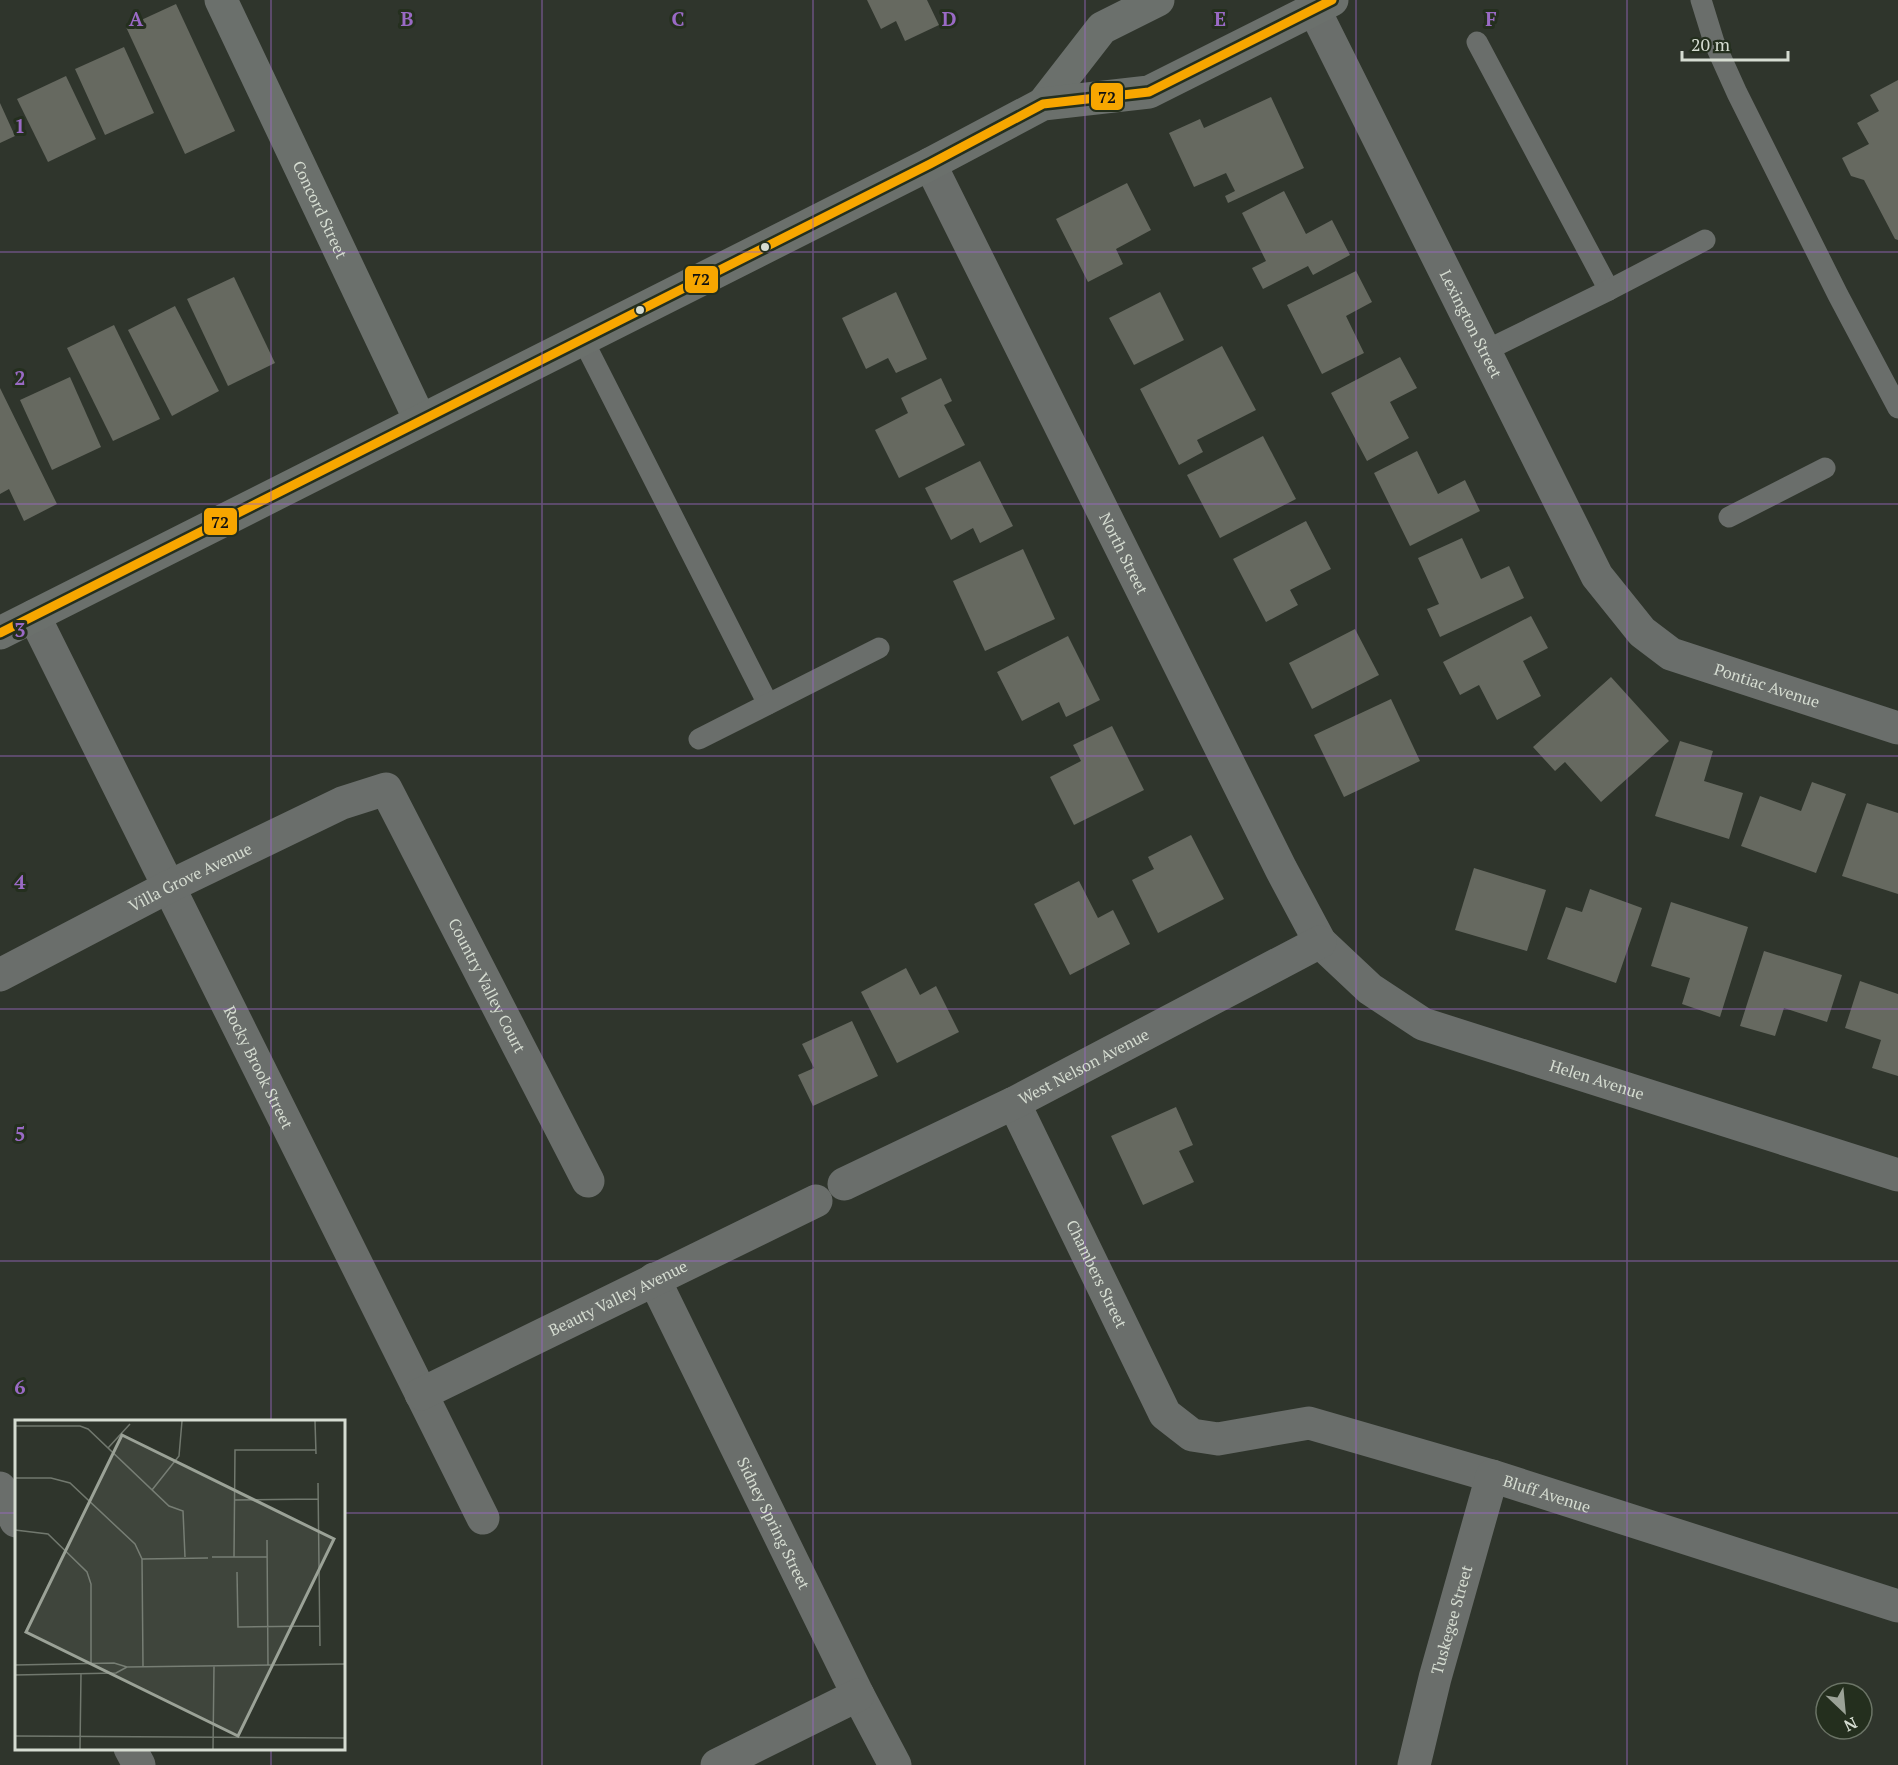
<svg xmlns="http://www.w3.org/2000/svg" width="1898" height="1765" font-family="'PT Serif',serif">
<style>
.building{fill:#666960}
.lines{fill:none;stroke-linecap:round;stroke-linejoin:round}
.lane{stroke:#6a6e6b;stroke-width:21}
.street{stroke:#6a6e6b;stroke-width:33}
.secondary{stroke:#6b706c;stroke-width:33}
.bus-1-casing{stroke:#242f1e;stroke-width:14}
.bus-1{stroke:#f7a600;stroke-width:9}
.grid{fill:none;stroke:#9a6ac5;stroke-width:1.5;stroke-opacity:0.55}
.bus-dot{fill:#d5dcd1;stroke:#242f1e;stroke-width:2}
.labels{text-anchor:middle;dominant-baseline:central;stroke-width:6;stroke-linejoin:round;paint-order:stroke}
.street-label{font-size:16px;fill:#d5dcd1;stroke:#242f1e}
.inset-road{fill:none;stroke:#71786e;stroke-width:1.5}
.view{fill:#9ba297;fill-opacity:0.15;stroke:#9ba297;stroke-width:3}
.inset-edge{fill:none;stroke:#d5dcd1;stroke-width:3}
.grid-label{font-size:20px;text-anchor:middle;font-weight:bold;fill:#9a6ac5;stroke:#242f1e;stroke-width:6;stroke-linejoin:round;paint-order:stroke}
.line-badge{stroke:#242f1e;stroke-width:2}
.pale-badge-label{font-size:16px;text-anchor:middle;font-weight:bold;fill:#111}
</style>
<rect width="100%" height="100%" fill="#2f352c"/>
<!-- building -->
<g class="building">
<path d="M867,0H927L939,25L905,41L896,21L881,29Z"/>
<path d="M176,4L235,131L185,154L126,27Z"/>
<path d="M124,47L154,113L105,135L75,69Z"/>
<path d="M66,76L96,139L48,162L17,99Z"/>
<path d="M1898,80V240L1895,239L1864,180L1851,176L1842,158L1869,144L1857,123L1879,111L1870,95Z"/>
<path d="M1271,97L1304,168L1228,203L1225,196L1235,191L1226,173L1194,187L1169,133L1200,119L1204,128Z"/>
<path d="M0,103L15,136L0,143Z"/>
<path d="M1127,183L1151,230L1116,249L1123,264L1088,282L1056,219Z"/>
<path d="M1284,191L1306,234L1332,220L1350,255L1313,275L1308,266L1263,289L1252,268L1266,261L1242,213Z"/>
<path d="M1356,271L1372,302L1346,316L1364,353L1322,374L1287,305Z"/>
<path d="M234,277L275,363L228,386L187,299Z"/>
<path d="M896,292L927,359L896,373L888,358L866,369L842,318Z"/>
<path d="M1160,292L1184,340L1134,365L1109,318Z"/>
<path d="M175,306L219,391L172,416L128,330Z"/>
<path d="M114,325L160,419L113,441L67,348Z"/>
<path d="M1222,346L1256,410L1197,440L1203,452L1179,465L1140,389Z"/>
<path d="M1400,357L1417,388L1390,402L1409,438L1367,461L1331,393Z"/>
<path d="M70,377L101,447L52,470L20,400Z"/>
<path d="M941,378L952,401L944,405L965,445L899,478L875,430L908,413L901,398Z"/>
<path d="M0,388L57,504L24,521L9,489L0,494Z"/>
<path d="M1263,436L1296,499L1220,538L1187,475Z"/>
<path d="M1417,451L1438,494L1465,480L1480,511L1410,546L1374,473Z"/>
<path d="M980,461L1013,526L980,543L973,528L951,540L925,488Z"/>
<path d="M1306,521L1331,569L1290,590L1298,605L1266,622L1233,559Z"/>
<path d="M1462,538L1481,579L1509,566L1524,598L1440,637L1427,609L1439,604L1418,558Z"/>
<path d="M1023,549L1055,619L985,651L953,581Z"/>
<path d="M1531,616L1548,648L1523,661L1541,696L1497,720L1479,685L1460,695L1443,662Z"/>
<path d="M1355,629L1379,675L1312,709L1289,663Z"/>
<path d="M1068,636L1100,700L1066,717L1059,702L1022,721L997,672Z"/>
<path d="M1611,677L1669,741L1601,802L1565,762L1555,771L1533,747Z"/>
<path d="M1391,699L1420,761L1344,797L1314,735Z"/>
<path d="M1112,726L1144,790L1074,825L1050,777L1081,761L1073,745Z"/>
<path d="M1680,741L1713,751L1704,781L1743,793L1729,839L1655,816Z"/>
<path d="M1812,782L1846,794L1816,873L1741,846L1760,796L1801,811Z"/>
<path d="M1867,803L1898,813V894L1842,876Z"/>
<path d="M1191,835L1224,899L1158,933L1132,880L1154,869L1148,857Z"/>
<path d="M1474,868L1546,890L1527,951L1455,930Z"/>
<path d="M1079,881L1098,918L1113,910L1130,944L1070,975L1034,904Z"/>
<path d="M1590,889L1642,908L1616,983L1547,959L1566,907L1582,912Z"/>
<path d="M1671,902L1748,927L1720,1017L1682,1004L1690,978L1651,966Z"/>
<path d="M1764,951L1842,975L1827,1022L1784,1008L1775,1036L1740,1026Z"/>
<path d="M906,968L920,995L936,986L959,1032L897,1063L861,992Z"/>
<path d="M1860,981L1898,994V1076L1872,1068L1881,1040L1845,1028Z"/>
<path d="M852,1021L878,1076L813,1106L798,1075L814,1068L802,1044Z"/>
<path d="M1176,1107L1193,1145L1179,1151L1194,1182L1143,1205L1111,1136Z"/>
</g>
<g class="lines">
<!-- lane -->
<g class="lane">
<path d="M1701,0L1714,42L1737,93L1838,295L1898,408"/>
<path d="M1477,42L1609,290"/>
<path d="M582,338L768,704"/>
<path d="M1485,351L1609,290L1705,240"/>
<path d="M1729,517L1825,468"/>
<path d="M699,739L879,648"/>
</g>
<!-- street -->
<g class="street">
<path id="s1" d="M1314,9L1597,576L1642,632L1671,654L1898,728"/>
<path id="s2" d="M930,164L1281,869L1320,942L1370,989L1423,1024L1898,1175"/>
<path id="s3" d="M34,616L483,1518"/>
<path id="s4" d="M0,975L168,887L342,803L386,789L588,1181"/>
<path id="s5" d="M1014,1103L1165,1414L1192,1435L1218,1439L1309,1423L1492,1476L1898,1606"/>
<path id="s6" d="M844,1184L1014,1103L1320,942"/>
<path id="s7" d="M654,1279L858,1695L895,1765"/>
<path id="s8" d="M421,1394L816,1201"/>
<path d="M0,1488L16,1521"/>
<path d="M130,1748L139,1765"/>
<path d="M717,1765L858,1695"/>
<path id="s9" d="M1414,1765L1435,1678L1492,1476"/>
</g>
<!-- secondary -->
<g class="secondary">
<path id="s10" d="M221,0L420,420"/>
<path d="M1043,104L1102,28L1158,0"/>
<path d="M0,633L930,164L1043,104L1149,92L1332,0"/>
</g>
<!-- bus-1 casing -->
<g class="bus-1-casing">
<path id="bus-1" d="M0,633L930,164L1043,104L1149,92L1332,0"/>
</g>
<!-- bus-1 -->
<use href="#bus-1" class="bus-1"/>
</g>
<!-- grid -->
<path class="grid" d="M271,0V1422M542,0V1765M813,0V1765M1085,0V1765M1356,0V1765M1627,0V1765M0,252H1898M0,504H1898M0,756H1898M0,1009H1898M0,1261H1898M0,1513H16M344,1513H1898M271,1748V1765"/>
<!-- markers -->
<g class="bus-dot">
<circle cx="765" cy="247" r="5"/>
<circle cx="640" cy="310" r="5"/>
</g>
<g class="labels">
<!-- street labels -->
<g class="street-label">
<text stroke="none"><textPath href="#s10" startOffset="232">Concord Street</textPath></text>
<text stroke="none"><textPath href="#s1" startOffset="352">Lexington Street</textPath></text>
<text stroke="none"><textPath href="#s2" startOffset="435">North Street</textPath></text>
<text stroke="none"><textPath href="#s1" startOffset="843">Pontiac Avenue</textPath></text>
<text stroke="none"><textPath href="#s4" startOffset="214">Villa Grove Avenue</textPath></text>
<text stroke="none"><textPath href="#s4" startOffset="650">Country Valley Court</textPath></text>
<text stroke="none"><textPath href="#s6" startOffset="267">West Nelson Avenue</textPath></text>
<text stroke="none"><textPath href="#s3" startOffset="504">Rocky Brook Street</textPath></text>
<text stroke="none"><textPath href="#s2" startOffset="1185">Helen Avenue</textPath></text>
<text stroke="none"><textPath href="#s5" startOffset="190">Chambers Street</textPath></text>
<text stroke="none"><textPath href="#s8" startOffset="219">Beauty Valley Avenue</textPath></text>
<text stroke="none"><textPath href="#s5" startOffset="747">Bluff Avenue</textPath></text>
<text stroke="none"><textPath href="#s7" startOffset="272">Sidney Spring Street</textPath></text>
<text stroke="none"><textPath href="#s9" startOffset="150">Tuskegee Street</textPath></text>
</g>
</g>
<!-- overview -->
<g transform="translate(15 1420)">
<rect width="330" height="330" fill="#2f352c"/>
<path class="inset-road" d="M300,1L301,34M0,6H65L73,9L154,86L168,91L170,137M93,28L115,4M0,58H36L55,63L120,124L127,139L128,247M303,63L305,226M137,70L164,36L167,1M219,80L303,79M0,110L33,114L72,152L76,164V243M252,120L253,245M197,137H252M219,137L220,30H301M127,139L193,138M222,152L223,207L305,206M0,245L99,243L112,247L330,244M0,255L101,253L112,247M0,316L330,318M65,329L66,253M198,329L199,246"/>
<path class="view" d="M107,15L319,119L223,316L11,212Z"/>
<rect width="330" height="330" class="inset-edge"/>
</g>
<g class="grid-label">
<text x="136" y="26">A</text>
<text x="407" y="26">B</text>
<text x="678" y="26">C</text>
<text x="949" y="26">D</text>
<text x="1220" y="26">E</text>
<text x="1491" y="26">F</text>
<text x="20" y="133">1</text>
<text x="20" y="385">2</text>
<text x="20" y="637">3</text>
<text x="20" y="889">4</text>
<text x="20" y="1141">5</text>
<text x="20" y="1394">6</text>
</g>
<g class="line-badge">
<rect x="1090" y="82" width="34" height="29" rx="6" fill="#f7a600"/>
<rect x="684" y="265" width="35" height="29" rx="6" fill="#f7a600"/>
<rect x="203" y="507" width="35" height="29" rx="6" fill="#f7a600"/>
</g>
<g class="pale-badge-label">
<text x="1107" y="103">72</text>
<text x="701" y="285">72</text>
<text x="220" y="528">72</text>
</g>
<!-- north arrow -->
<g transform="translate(1844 1711) rotate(154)"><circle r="28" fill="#242f1e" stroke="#6b7466" stroke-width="1.5"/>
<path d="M0-4.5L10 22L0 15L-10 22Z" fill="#9ba297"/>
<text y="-9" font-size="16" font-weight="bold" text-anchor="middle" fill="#d5dcd1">N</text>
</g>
<!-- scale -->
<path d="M1682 51v9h106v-9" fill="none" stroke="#d5dcd1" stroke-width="3"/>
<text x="1691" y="51" font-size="18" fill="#d5dcd1" stroke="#242f1e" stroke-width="4.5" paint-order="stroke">20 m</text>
</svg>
